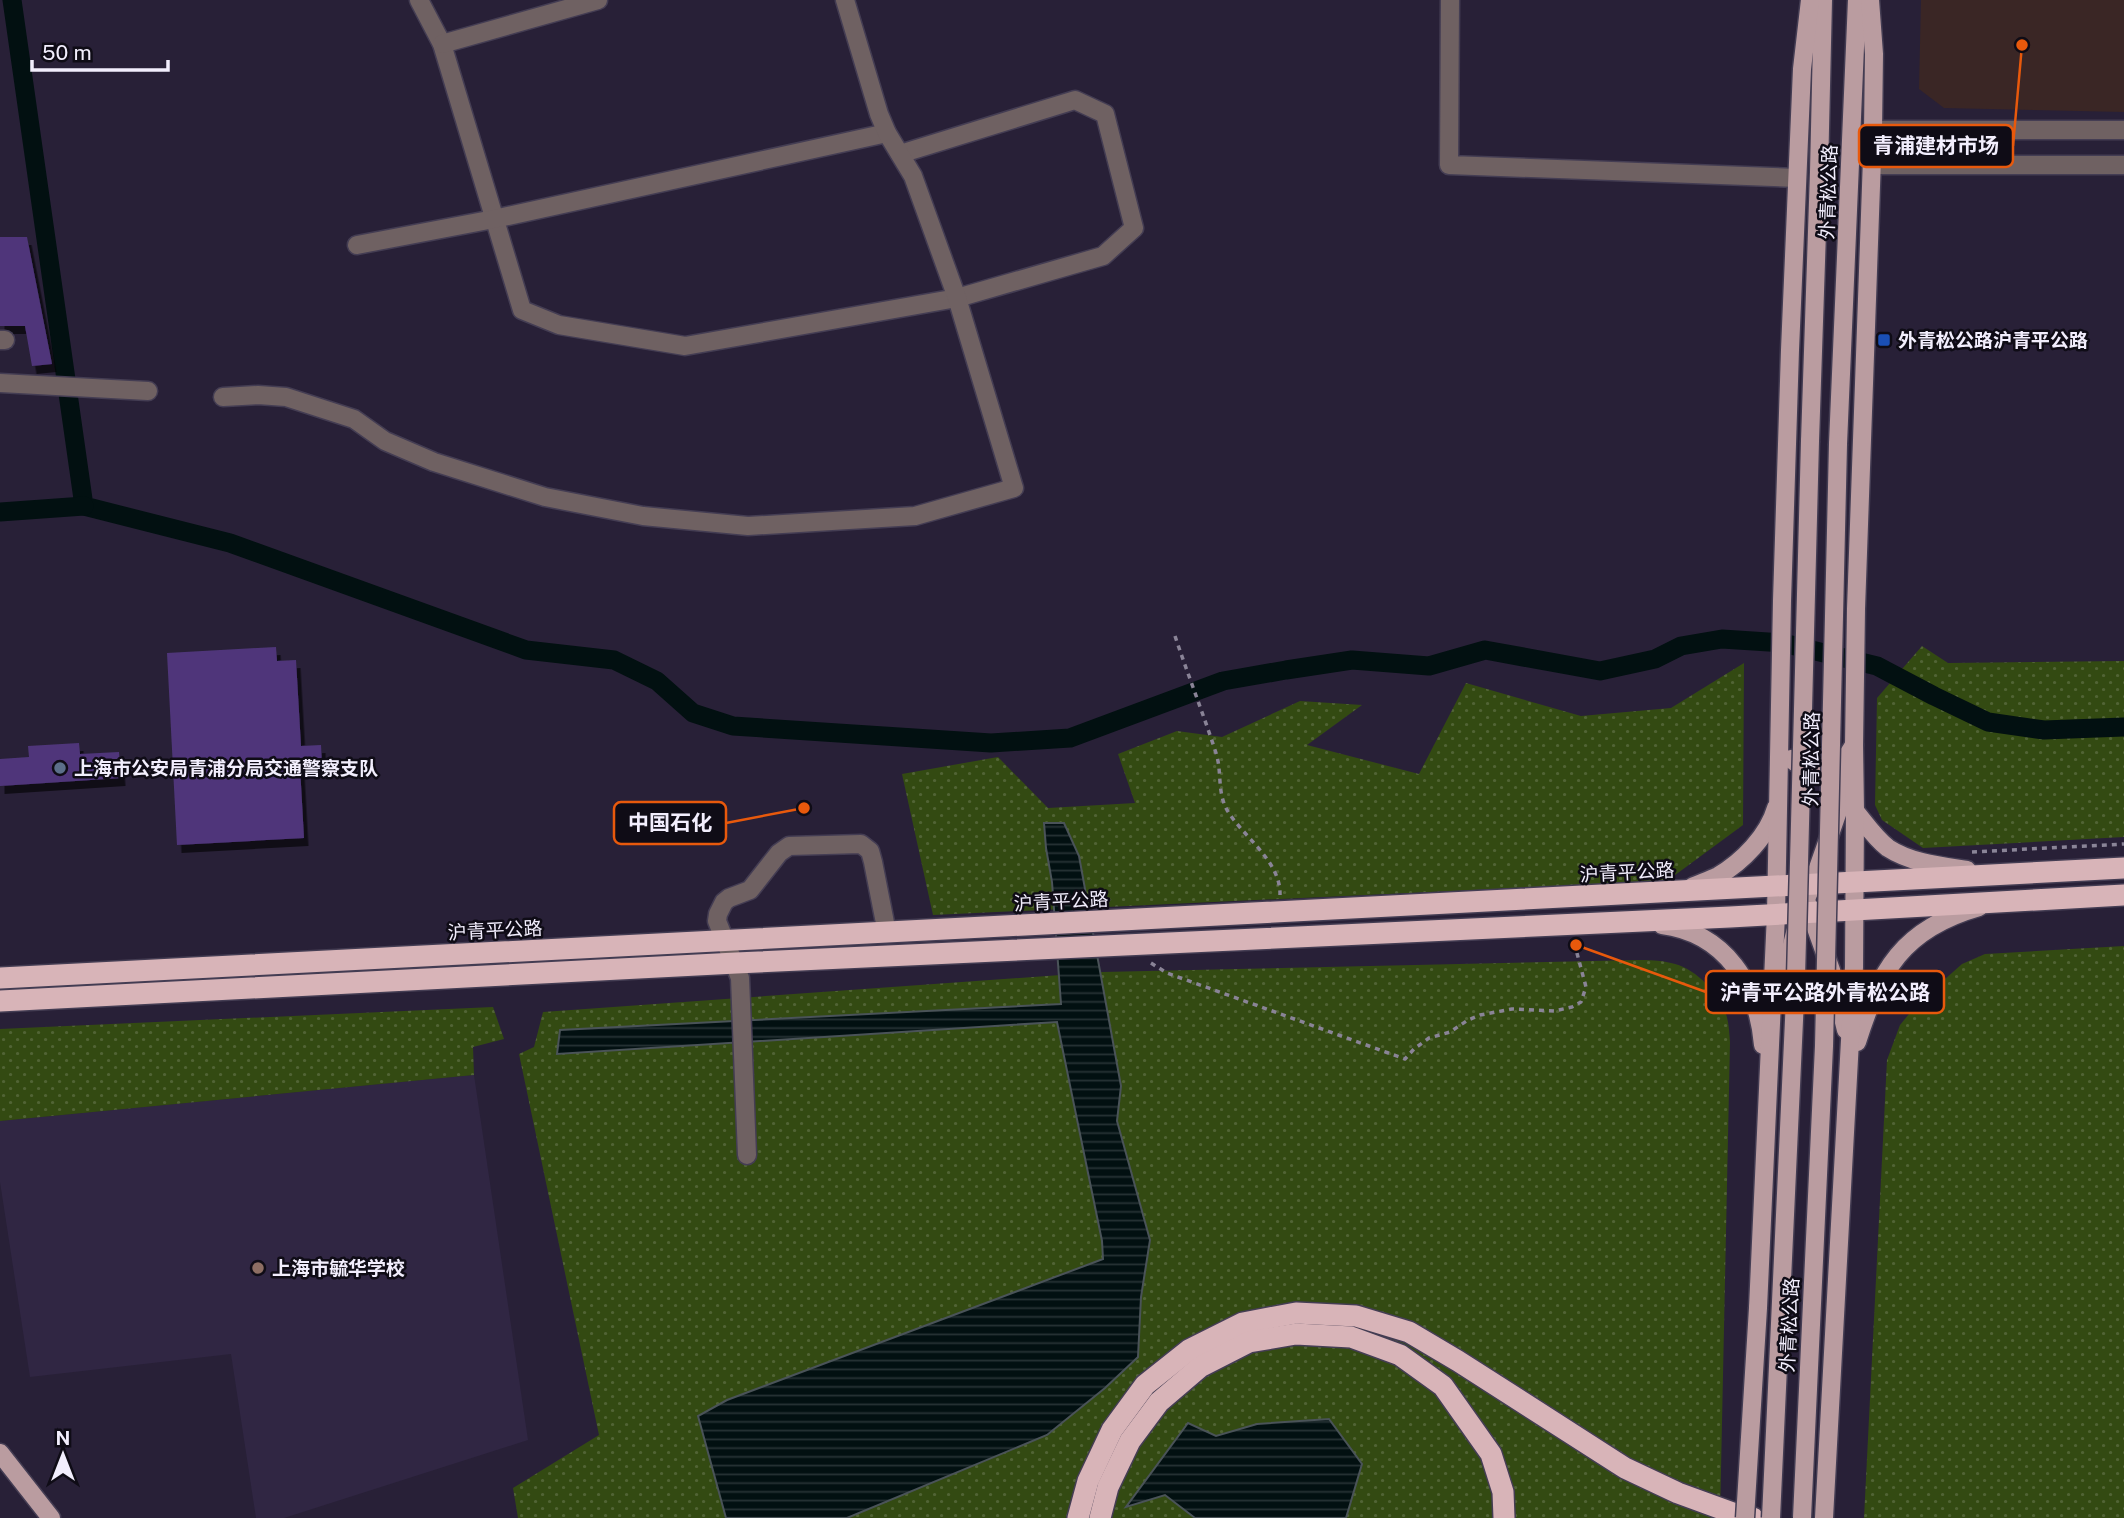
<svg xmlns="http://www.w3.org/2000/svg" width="2124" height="1518" font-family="'Public Sans','Noto Sans SC',sans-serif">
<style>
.commercial{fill:#3a2625}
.built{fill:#302643}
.grass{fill:url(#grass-dots)}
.water{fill:url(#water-rules);stroke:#4a5358;stroke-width:2}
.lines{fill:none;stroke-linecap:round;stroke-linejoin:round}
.canal{stroke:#021011;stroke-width:19}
.building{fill:#4f367a;filter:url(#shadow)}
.minor-casing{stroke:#443d53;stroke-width:21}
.major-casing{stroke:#443d53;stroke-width:21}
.highway-casing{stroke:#443d53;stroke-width:24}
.path{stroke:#8a8497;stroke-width:3.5;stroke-dasharray:5 5;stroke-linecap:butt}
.minor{stroke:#6f6162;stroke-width:18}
.major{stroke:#ba9ca0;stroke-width:18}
.highway{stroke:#d8b4b8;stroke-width:21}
.major-bridge-casing{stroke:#443d53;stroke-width:21;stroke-linecap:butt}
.major-bridge{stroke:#ba9ca0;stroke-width:18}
.transit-dot{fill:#1a4fb4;stroke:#0f0c16;stroke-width:2.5}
.service-dot{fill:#5c6f8a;stroke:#0f0c16;stroke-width:2.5}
.education-dot{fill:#8d6e63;stroke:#0f0c16;stroke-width:2.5}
.labels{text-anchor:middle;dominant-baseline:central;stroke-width:5;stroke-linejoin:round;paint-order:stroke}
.street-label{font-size:19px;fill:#f2eefd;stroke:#0f0c16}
.poi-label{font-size:19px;font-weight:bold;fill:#f2eefd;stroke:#0f0c16;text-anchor:start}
.leader{fill:none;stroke:#e8590c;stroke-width:2.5}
.callout-dot{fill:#e8590c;stroke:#0f0c16;stroke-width:2.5}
.callout{fill:#0f0c16;stroke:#e8590c;stroke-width:2.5}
.callout-label{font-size:21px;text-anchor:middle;font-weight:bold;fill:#f2eefd}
</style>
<defs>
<pattern id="grass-dots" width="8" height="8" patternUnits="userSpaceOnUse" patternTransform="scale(1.75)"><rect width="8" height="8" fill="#334a12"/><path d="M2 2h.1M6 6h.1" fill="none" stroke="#516435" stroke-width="1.8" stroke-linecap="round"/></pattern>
<pattern id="water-rules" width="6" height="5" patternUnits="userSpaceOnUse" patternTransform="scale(1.75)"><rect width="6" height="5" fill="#021011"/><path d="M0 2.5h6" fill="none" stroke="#273335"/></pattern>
<filter id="shadow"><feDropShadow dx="4.5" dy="8" stdDeviation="0" flood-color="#0009"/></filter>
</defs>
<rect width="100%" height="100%" fill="#282037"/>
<!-- commercial -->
<path class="commercial" d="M1921,0H2124V112L1944,108L1919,89Z"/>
<!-- built -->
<path class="built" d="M474,1075L528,1440L284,1518H256L231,1354L30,1377L0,1182V1121Z"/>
<!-- grass -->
<g class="grass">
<path d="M1922,646L1948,663L2124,661V837L1923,848L1882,820L1875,805L1877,698Z"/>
<path d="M1744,663L1743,825L1667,881L933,915L902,774L998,757L1048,808L1135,803L1118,754L1177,731L1222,737L1300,701L1362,705L1307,745L1419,774L1466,683L1581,716L1671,708Z"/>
<path d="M2124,946V1518H1864L1887,1060L1900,1025L1918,1003L1962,964L1985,954Z"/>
<path d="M1638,960C1649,960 1660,960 1671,963C1693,967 1715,989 1724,1009C1729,1019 1729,1031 1730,1042L1720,1518H518L513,1488L599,1435L519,1054L534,1047L543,1012L1102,972Z"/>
<path d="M493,1007L504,1039L473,1047L474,1075L0,1121V1029Z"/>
</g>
<!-- water -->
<g class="water">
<path d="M1044,823H1064L1079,856L1121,1086L1117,1121L1150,1240L1141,1297L1138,1357L1105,1388L1047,1435L847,1518H726L698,1416L727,1400L1103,1259L1102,1241L1057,1022L557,1054L560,1030L1061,1004L1052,882L1046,848Z"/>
<path d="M1329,1419L1362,1464L1346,1518H1195L1165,1495L1126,1507L1188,1423L1216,1436L1257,1424Z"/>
</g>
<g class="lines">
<!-- canal -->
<g class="canal">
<path d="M12,0L84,506L230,543L526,650L614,660L657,681L693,713L733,726L991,743L1070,738L1223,681L1286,670L1352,660L1429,666L1485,650L1600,671L1655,659L1681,646L1722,639L1783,643L1877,666L1934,696L1988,722L2044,730L2124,727"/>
<path d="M0,512L84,506"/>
</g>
</g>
<!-- building -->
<g class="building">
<path d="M0,237H27L52,364L32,366L25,326H0Z"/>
<path d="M276,647L277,661L296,660L301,746L321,745L322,765L300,767L304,838L177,845L167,653Z"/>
<path d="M79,743L80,754L119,752L121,778L0,786V759L29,757L28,746Z"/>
</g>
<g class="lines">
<!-- minor casing -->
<g class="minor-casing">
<g id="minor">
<path d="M419,0L442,44L522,310L559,325L685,346L957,298L1103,256L1134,228L1105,114L1075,100L900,154"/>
<path d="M1450,0L1449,165L1797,178"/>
<path d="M442,44L598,0"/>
<path d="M1873,130H2124"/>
<path d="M1872,165H2124"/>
<path d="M357,245L494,219L887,133"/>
<path d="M0,340H5"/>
<path d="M0,383L148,391"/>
<path d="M223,397L258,395L286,397L354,419L385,441L434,462L545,497L643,516L748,526L915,516L1014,488L957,298L913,176L887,133L879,114L845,0"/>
<path d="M747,1155L740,978L717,921L718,914L724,902L729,898L750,890L779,853L789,846L861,844L870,851L873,862L887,933"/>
</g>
</g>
<!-- major casing -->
<g class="major-casing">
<g id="major">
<path d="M1810,441L1819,172L1823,0"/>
<path d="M1838,444L1857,0"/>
<path d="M1791,759C1803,770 1826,773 1840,763C1846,759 1850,751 1854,745"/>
<path d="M1855,811C1865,823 1875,838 1888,848C1911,863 1941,866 1967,870"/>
<path d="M1692,887C1701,883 1710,880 1718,876C1742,862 1768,836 1776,808"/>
<path d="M1807,903L1831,970L1846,1030"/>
<path d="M1662,925C1725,933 1758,985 1763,1045"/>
<path d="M1781,989L1800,913L1812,885L1842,800L1848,776"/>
<path d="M1857,1042C1880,970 1902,929 1979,907"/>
<path d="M1758,1308L1776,914L1782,601L1790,350L1802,69L1810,0"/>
<path d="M0,1453L51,1518"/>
<path d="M1824,1518L1854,967L1855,811L1854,745L1856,609L1873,130L1874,54L1870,0"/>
</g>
</g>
<!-- highway casing -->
<g class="highway-casing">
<g id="highway">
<path d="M0,978L2124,868"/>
<path d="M0,1001L736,963L1730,917L2124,895"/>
<path d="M1078,1518L1088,1481L1112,1430L1145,1385L1189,1350L1243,1323L1296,1313L1356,1316L1409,1332L1458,1361L1625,1468L1678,1493L1733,1513L1753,1518"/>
<path d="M1100,1518L1108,1487L1130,1441L1159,1402L1200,1367L1249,1342L1296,1334L1351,1337L1400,1355L1443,1386L1491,1454L1503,1492L1504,1518"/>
</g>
</g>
<!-- path -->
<g class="path">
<path d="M1175,636C1188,675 1203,713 1216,753C1222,771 1217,792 1227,810C1243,837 1281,861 1280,895"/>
<path d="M1972,852L2124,844"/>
<path d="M1151,963L1167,973L1405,1059L1414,1049L1429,1038L1450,1032L1468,1020L1480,1015L1512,1009L1554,1011L1572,1007L1581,1002L1586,987L1574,942"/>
</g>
<!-- minor -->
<use href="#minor" class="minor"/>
<!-- major -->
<use href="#major" class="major"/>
<!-- highway -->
<use href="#highway" class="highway"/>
<!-- major-bridge casing -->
<g class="major-bridge-casing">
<g id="major-bridge">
<path d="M1745,1518L1758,1308"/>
<path d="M1771,1518L1796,977L1810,441"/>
<path d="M1802,1518L1824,1046L1838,444"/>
</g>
</g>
<!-- major-bridge -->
<use href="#major-bridge" class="major-bridge"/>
</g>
<!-- markers -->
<rect class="transit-dot" x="1877" y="333" width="14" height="14" rx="3.5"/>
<circle class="service-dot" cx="60" cy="768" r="7"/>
<circle class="education-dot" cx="258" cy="1268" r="7"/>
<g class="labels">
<!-- street labels -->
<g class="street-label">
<text transform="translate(1828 192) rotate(-88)">外青松公路</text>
<text transform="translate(1811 759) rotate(-89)">外青松公路</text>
<text transform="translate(1627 872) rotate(-3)">沪青平公路</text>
<text transform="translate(1061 901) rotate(-3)">沪青平公路</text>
<text transform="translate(495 930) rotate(-3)">沪青平公路</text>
<text transform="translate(1789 1325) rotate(-87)">外青松公路</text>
</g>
<!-- poi labels -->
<g class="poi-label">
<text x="1898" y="340">外青松公路沪青平公路</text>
<text x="74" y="768">上海市公安局青浦分局交通警察支队</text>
<text x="272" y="1268">上海市毓华学校</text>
</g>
</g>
<!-- callouts -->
<path class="leader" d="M2022 45L2013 146M804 808L726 823M1576 945L1706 992"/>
<g class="callout-dot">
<circle cx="2022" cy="45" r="7"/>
<circle cx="804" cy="808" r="7"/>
<circle cx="1576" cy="945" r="7"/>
</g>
<g class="callout">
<rect x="1859" y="125" width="154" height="42" rx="7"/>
<rect x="614" y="802" width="112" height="42" rx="7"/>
<rect x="1706" y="971" width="238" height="42" rx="7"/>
</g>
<g class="callout-label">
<text x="1936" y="153">青浦建材市场</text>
<text x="670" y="830">中国石化</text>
<text x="1825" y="1000">沪青平公路外青松公路</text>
</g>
<!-- north arrow -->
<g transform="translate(63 1455)" stroke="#0f0c16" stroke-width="5" paint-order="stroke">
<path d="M0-5L12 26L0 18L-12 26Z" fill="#f2eefd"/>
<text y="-10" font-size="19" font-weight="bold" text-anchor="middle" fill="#f2eefd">N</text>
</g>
<!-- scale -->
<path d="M32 60v10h136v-10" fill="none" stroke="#f2eefd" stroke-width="3.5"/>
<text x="42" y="60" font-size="21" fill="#f2eefd" stroke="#0f0c16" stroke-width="5" paint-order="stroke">50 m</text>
</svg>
